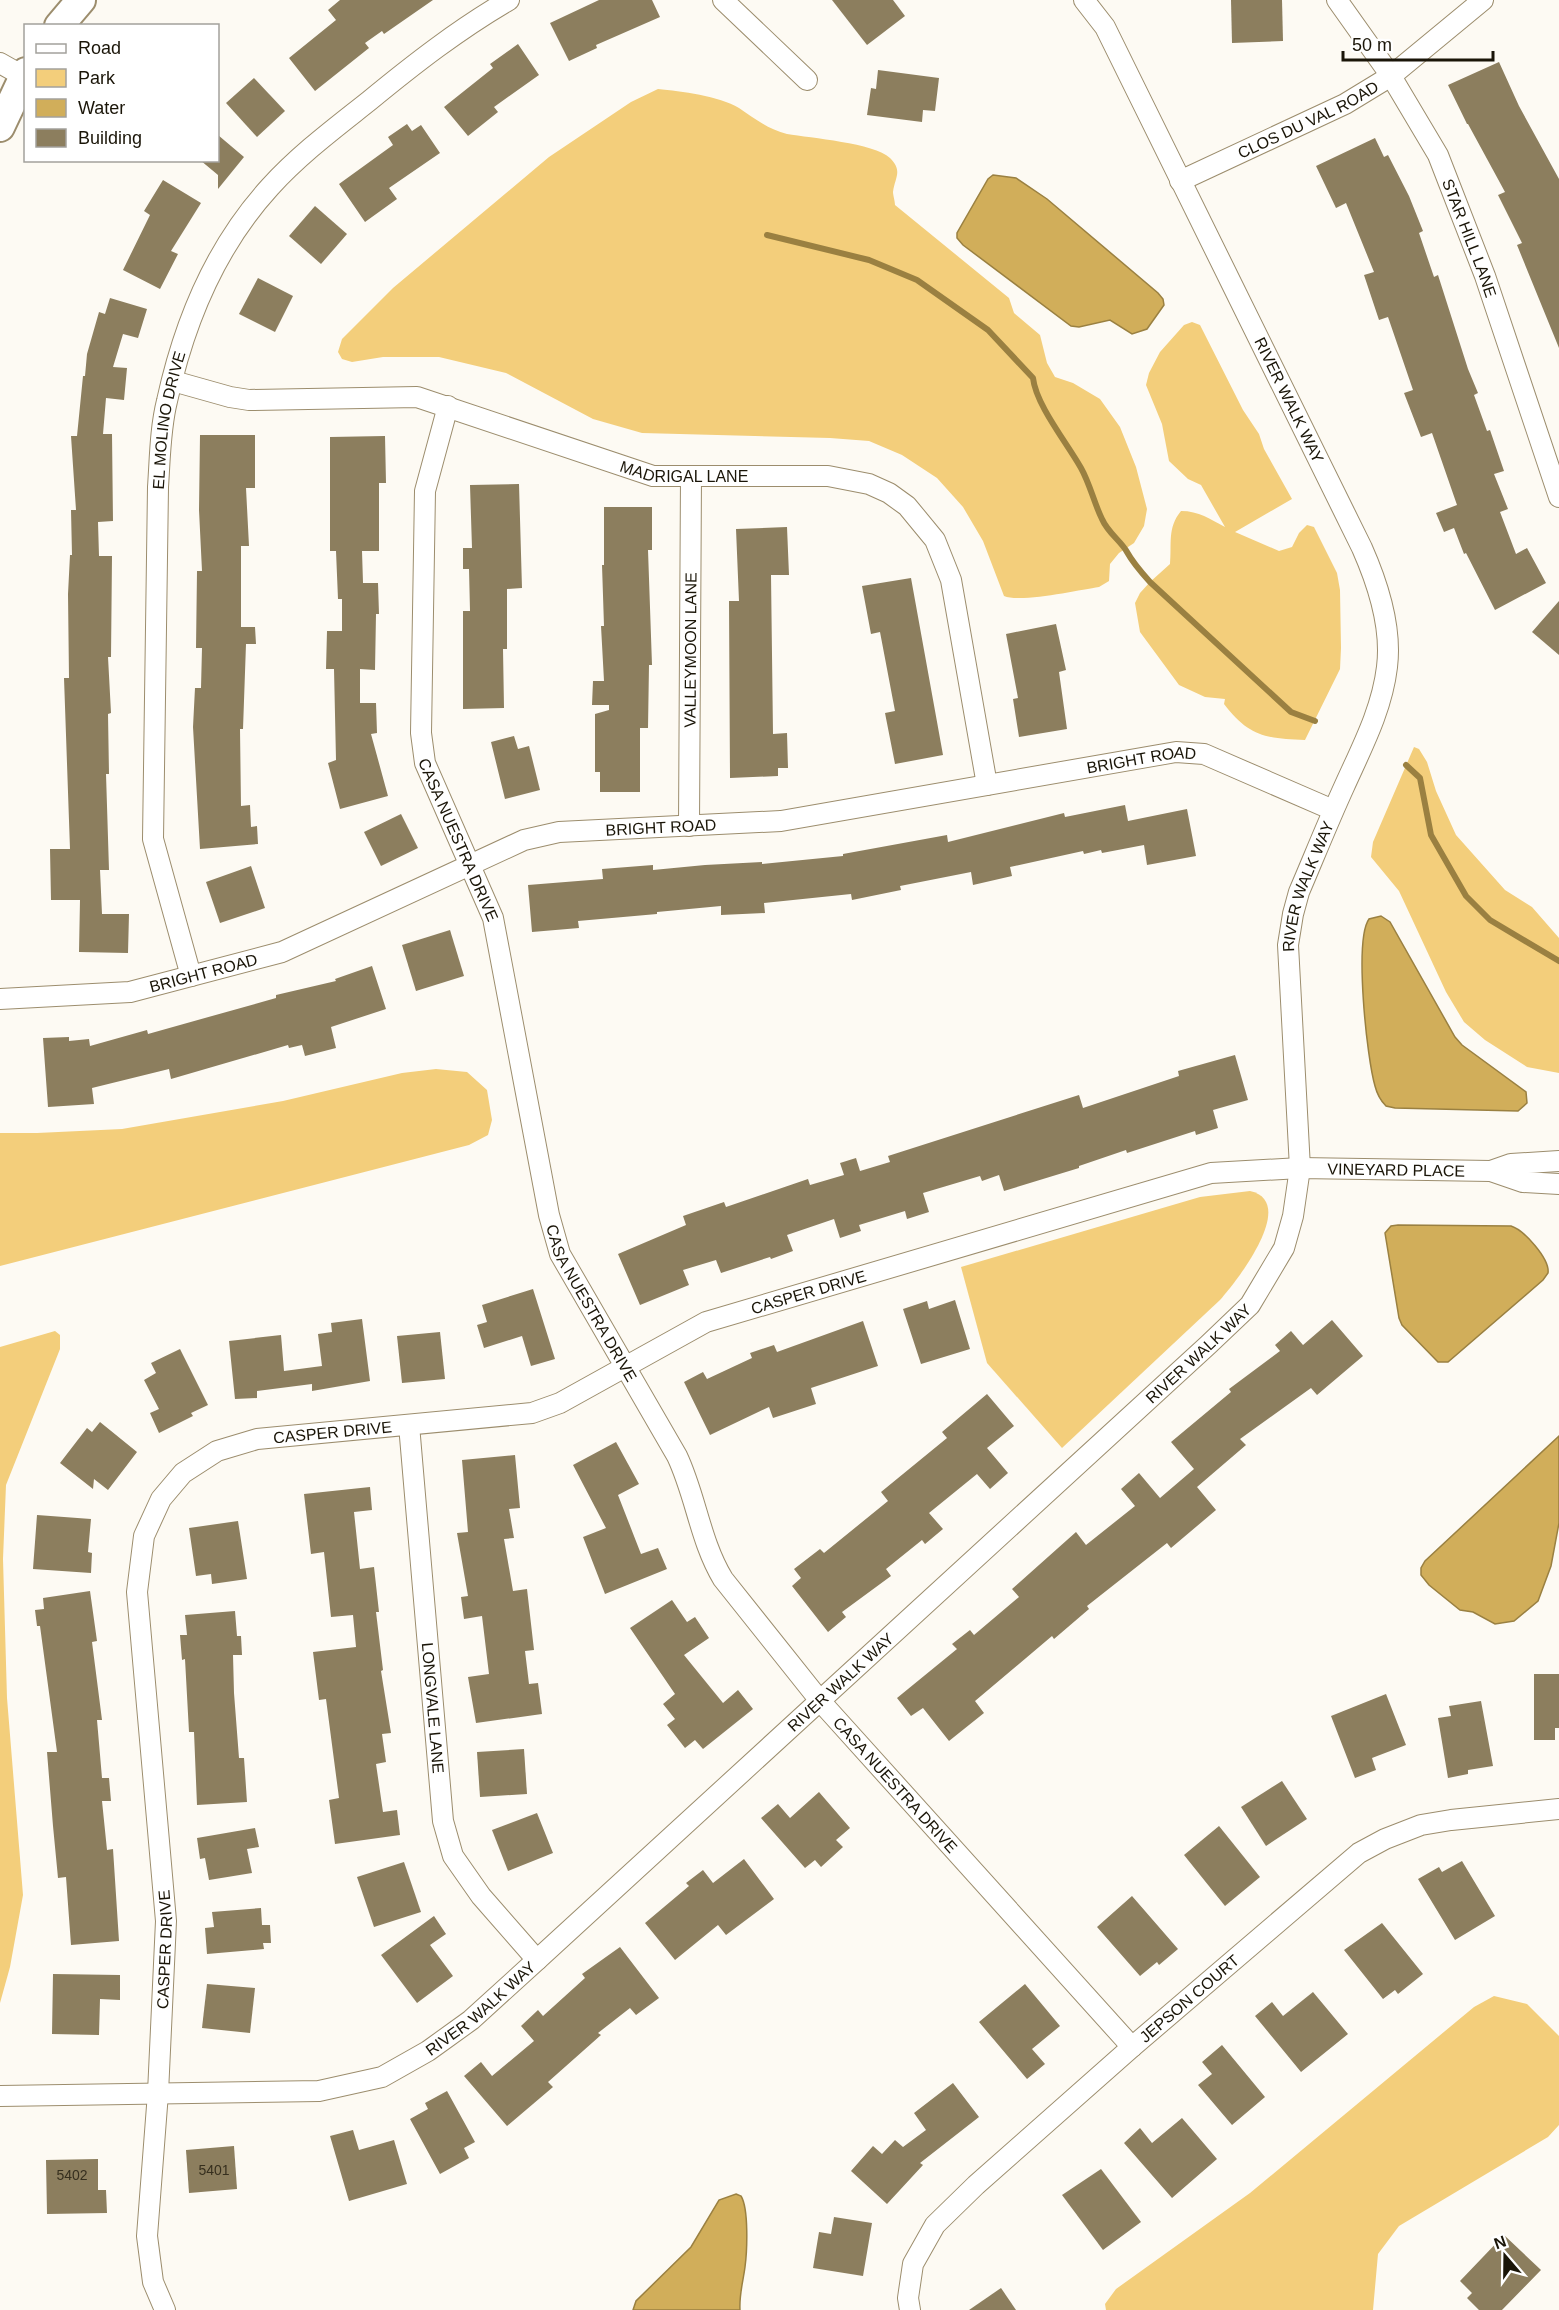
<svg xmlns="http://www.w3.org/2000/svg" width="1559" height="2310" font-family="Arial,sans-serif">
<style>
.green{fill:#f3ce7b}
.water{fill:#d1ae5a;stroke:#9a8041;stroke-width:1.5}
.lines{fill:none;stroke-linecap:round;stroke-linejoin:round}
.stream{stroke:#9a8041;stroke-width:6}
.building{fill:#8c7e5e}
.street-casing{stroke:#9c8d6d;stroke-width:22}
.secondary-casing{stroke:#9c8d6d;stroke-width:32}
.street{stroke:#fff;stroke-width:20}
.secondary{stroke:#fff;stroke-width:28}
.labels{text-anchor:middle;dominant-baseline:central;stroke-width:6;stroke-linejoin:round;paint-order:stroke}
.number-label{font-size:14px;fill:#362f1e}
.street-label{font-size:16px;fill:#1a1508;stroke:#fff}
</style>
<rect width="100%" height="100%" fill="#fdfaf3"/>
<!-- green -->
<g class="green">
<path d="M658,89C681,91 719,96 739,108C754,118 769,130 787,134C811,138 874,143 890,158C903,171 895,177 893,192C893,195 895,201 895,205L1009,298L1014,313L1040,335L1047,363L1055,377L1073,383L1100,399L1120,427L1136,467L1147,509L1144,526L1134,543L1119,553L1110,564L1109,581L1099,587C1079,590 1021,603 1004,596L983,541L963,507L937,478L902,455L869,441L830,438L642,433L593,419L506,373L439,357H383L352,362L342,359L338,352L342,339L393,288L549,157L631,102Z"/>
<path d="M1192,322L1200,325L1243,410L1259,434L1264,449L1292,499L1235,532L1279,551L1292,547L1299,533L1307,525L1314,527L1337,573L1340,590L1341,648L1340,669L1305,740C1267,739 1248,736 1224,704L1225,699L1205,697L1179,685L1140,632L1135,603L1140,593L1150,582L1170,564C1172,544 1167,528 1181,511C1199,511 1210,519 1225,527L1201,485L1188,479L1169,461L1162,424L1146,385L1149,373L1160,352L1184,325Z"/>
<path d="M1414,747L1419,749L1427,762L1436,791L1456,835L1505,890L1532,907L1559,938V1073L1527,1067L1485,1040L1464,1022L1446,992L1399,891L1371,857L1373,842Z"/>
<path d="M436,1069L467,1072L487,1090L492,1120L488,1135L469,1145L0,1266V1133H37L122,1129L283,1101L402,1073Z"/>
<path d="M1250,1191C1299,1202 1236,1282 1220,1300L1062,1448L987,1363L961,1267L1200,1197Z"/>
<path d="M55,1331L60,1335V1349L6,1485L3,1559L7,1698L23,1895L10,1967L0,2003V1347Z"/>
<path d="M1494,1996L1527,2004L1559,2036V2125L1548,2137L1399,2226L1378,2254L1373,2310H1106L1105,2304L1116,2289L1250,2193L1474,2007Z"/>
</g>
<!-- water -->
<g class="water">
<path d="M993,175L1016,178L1047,199L1158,293L1163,299L1164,305L1147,329L1132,334L1110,320L1079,327L1071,326L963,245L957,238V233L988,179Z"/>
<path d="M1381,916L1390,922L1455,1037L1462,1045L1526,1092L1527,1103L1518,1111L1395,1108L1386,1106C1380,1100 1377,1094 1375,1086C1367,1059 1354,940 1369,919Z"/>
<path d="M1398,1225L1511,1226C1524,1230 1550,1259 1548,1273L1543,1280L1448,1362H1438L1402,1325L1399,1318L1385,1233L1391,1226Z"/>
<path d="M1559,1436V1523L1551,1566L1538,1601L1514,1621L1495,1624L1473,1612L1460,1610L1429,1585L1421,1575V1568L1425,1561Z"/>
<path d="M736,2194L741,2196C749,2209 747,2252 745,2267C743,2282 739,2295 740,2310H633L636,2301L691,2247L719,2200Z"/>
</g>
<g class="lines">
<!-- stream -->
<g class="stream">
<path d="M767,235L869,260L917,280L988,330L1033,378C1036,405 1067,443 1081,468C1090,484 1094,503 1102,519C1108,533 1121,541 1127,552C1133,563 1141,572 1150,582L1291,712L1315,721"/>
<path d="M1406,765L1420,778L1431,835L1466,896L1490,920L1559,961"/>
</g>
</g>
<!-- building -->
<g class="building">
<path d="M340,0H433L384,34L382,31L365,43L369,48L315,91L289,58L336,20L328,10Z"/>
<path d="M599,0H652L660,17L596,45L597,48L569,61L550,23Z"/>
<path d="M832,0H893L905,16L867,45Z"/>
<path d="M1231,0H1282L1283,41L1232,43Z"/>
<path d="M518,44L539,75L494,107L498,112L468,136L444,107L493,68L490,64Z"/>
<path d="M1499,62L1519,106L1559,179V348L1517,245L1522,243L1498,195L1505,192L1468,124H1467L1448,85Z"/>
<path d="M878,70L939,78L935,111L923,110L922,122L867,115L871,88L876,89Z"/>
<path d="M254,78L285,111L257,137L226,103Z"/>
<path d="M407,124L412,131L421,125L440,153L389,188L397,199L365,222L339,184L393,145L388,137Z"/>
<path d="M218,135L244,157L218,189V175L200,160H218Z"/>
<path d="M1375,138L1384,157L1388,155L1409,196L1423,231L1419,233L1434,277L1438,275L1468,369L1478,393L1474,395L1487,431L1490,430L1504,471L1494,474L1508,509L1500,512L1516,554L1527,548L1546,583L1495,610L1466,553L1464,554L1454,528L1444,532L1436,513L1457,505L1432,433L1421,437L1404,393L1413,390L1388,317L1379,320L1364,275L1374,272L1346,203L1336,208L1316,166Z"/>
<path d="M163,180L201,203L171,251L178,254L160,289L123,270L150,215L144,211Z"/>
<path d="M315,206L347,234L321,264L289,236Z"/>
<path d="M258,278L293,296L275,332L239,314Z"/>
<path d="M110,298L147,309L138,338L123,334L113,367L127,368L124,400L106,398L103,434H112L113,521L98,522L99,556H112L111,657H108L111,713L108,714L109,774H106L109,870H100L102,914H129L128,953L79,952L80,900H51L50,849H70L64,678H69L68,594L70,555H72L71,510H76L71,436H77L83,376H85L87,354L99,312L105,314Z"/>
<path d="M200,435H255V488H246L249,546H241V627H255L256,644H246L243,729H240L241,806L250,805L251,827L257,826L258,844L200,849L193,727L195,688H201L202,648H196L197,571H202L199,510Z"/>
<path d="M385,436L386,483H379V551H362L363,583H378L379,614H376L375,670L360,669V703H376L377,733L371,734L388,796L340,809L328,763L336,760L334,669H326L327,631H342V599H338L336,551H330V437Z"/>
<path d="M519,484L522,588L507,589V649H503L504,708L463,709V611H470L469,569H463V548H472L470,485Z"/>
<path d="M604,507H652V550H648L652,665H649L648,728H640V792H600V772H595V714L609,710V705H592L593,681H604L601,626H604L602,565H604Z"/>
<path d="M787,527L789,575H771L773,734L787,733L788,768H778V776L730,778L729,601H739L736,529Z"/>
<path d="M911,578L943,755L895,764L885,713L895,711L880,632L871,634L862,586Z"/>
<path d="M1559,601V655L1532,632Z"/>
<path d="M1056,624L1066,670L1059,672L1067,729L1019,737L1013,699L1018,698L1006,634Z"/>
<path d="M514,736L518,749L529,746L540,790L505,799L491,742Z"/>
<path d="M1125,805L1128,821L1187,809L1196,856L1147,865L1144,845L1102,853L1101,850L1084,854L1083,851L1010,867L1012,876L973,885L971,872L900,886L901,890L852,900L851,894L764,903L765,913L721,915V906L657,912V914L578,921L579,928L532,932L528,885L603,879L602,869L653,865V870L705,865L762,862V864L843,856V854L947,835L948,842L1064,813L1065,817Z"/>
<path d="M401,814L418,848L381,866L364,832Z"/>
<path d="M251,866L265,908L220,923L206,882Z"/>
<path d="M450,930L464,976L416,991L402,945Z"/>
<path d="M372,966L386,1009L331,1027L336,1048L305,1056L302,1045L289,1048L288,1045L171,1079L169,1069L92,1088L94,1104L48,1107L43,1038L69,1037V1041L89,1039L90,1046L147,1030L148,1034L276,998V995L336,981L335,979Z"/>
<path d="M1235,1055L1248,1100L1213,1110L1218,1128L1196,1135L1195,1131L1127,1153L1126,1150L1079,1166V1168L1004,1191L999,1175L982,1181L980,1176L923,1193L929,1212L907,1219L905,1211L859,1225L861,1231L840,1238L834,1219L787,1235L793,1251L771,1259L770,1257L721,1273L716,1260L683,1270L689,1285L640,1305L618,1254L686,1225L683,1216L724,1202L726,1207L808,1179L810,1185L844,1175L840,1163L856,1158L860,1171L890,1162L888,1156L1079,1095L1083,1108L1179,1076L1178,1071Z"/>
<path d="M533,1289L555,1359L531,1366L522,1336L484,1348L477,1325L487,1322L482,1305Z"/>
<path d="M955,1300L970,1349L921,1364L903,1309L927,1301L929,1309Z"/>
<path d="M362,1319L370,1381L312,1391V1384L257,1391V1398L235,1399L229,1341L281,1335L284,1371L322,1366L318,1334L332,1332L331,1323Z"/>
<path d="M1332,1320L1363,1356L1317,1395L1311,1388L1240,1439L1246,1445L1197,1487L1216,1510L1171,1548L1167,1543L1087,1606L1089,1609L1054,1639L1052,1636L975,1701L984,1713L949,1741L923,1708L911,1716L897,1698L957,1649L952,1644L970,1630L974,1635L1019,1597L1012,1589L1076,1532L1086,1545L1135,1506L1121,1489L1139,1473L1160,1498L1194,1469L1171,1442L1231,1392L1229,1389L1280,1351L1275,1345L1291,1331L1303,1345Z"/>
<path d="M863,1321L878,1366L811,1388L816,1404L773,1418L769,1407L710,1435L684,1382L703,1372L707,1379L752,1358L750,1353L774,1345L777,1352Z"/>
<path d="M440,1332L445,1379L402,1383L397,1336Z"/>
<path d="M180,1349L208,1405L191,1413L193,1416L159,1433L150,1413L159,1409L144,1380L156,1373L151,1363Z"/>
<path d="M987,1394L1014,1426L987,1448L1008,1473L990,1489L977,1474L929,1513L943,1529L925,1544L922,1540L886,1569L891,1576L842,1612L846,1617L828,1632L792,1586L801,1578L794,1569L820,1549L824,1553L888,1501L881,1492L947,1438L942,1432Z"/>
<path d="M100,1422L137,1452L108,1490L94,1479L93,1489L60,1463L87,1428L92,1432Z"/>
<path d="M616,1442L639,1484L618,1495L641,1554L658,1548L667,1569L605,1594L583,1537L606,1528L573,1465Z"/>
<path d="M515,1455L520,1508L509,1509L514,1538L504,1539L513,1591L527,1589L534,1650L525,1651L529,1684L538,1683L542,1714L476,1723L468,1677L489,1674L482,1616L464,1619L461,1597L468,1596L457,1533L468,1532L462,1460Z"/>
<path d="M370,1487L372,1510L354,1512L360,1569L374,1567L379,1612H376L383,1670L381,1671L391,1733L382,1734L386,1762L376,1764L383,1812L397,1810L400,1835L335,1844L329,1800L339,1798L326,1699L319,1700L313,1652L356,1647L353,1615L331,1617L324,1552L311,1554L304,1494Z"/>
<path d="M37,1515L91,1519L88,1552L92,1553L91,1573L33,1569Z"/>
<path d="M238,1521L247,1579L212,1584L211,1574L196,1576L189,1528Z"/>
<path d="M90,1591L97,1641L92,1642L102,1720H97L102,1778H109L111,1801H102L107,1850L113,1849L119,1941L71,1945L66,1877L58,1878L53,1826L47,1752H57L40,1626H37L35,1610L44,1609L43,1598Z"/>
<path d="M672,1600L687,1622L695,1617L709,1638L684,1655L723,1703L738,1690L753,1709L703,1749L695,1740L685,1748L667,1725L675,1719L663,1704L675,1694L630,1628Z"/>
<path d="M235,1611L237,1636H241L242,1655H233L234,1693L239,1758H244L247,1802L197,1805L194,1732H189L185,1659L182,1660L180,1635H187L185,1615Z"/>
<path d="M1534,1674H1559V1728H1555V1740H1534Z"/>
<path d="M1386,1694L1406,1745L1372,1758L1376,1770L1355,1778L1331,1716Z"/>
<path d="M1481,1701L1493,1766L1468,1770V1774L1448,1778L1438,1718L1451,1716L1449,1706Z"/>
<path d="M524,1749L527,1794L480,1797L477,1752Z"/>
<path d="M1282,1781L1307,1819L1266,1846L1241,1807Z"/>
<path d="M819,1792L850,1828L836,1840L843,1847L821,1867L815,1860L805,1868L761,1818L778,1804L790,1818Z"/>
<path d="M537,1813L553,1853L508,1871L492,1830Z"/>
<path d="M1219,1826L1260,1877L1225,1906L1184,1855Z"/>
<path d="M255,1828L259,1847L247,1849L252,1873L209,1880L205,1858L200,1859L197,1838Z"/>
<path d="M744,1859L774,1899L726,1935L718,1925L675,1960L645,1923L689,1886L686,1883L703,1870L713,1883Z"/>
<path d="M1462,1861L1495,1916L1455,1940L1418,1879L1439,1867L1442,1872Z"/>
<path d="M404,1862L421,1912L374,1927L357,1877Z"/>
<path d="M1132,1896L1178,1949L1159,1965L1157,1962L1140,1976L1097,1927Z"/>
<path d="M261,1908L262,1925H270L271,1943H263L264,1949L207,1954L205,1928L214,1927L212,1912Z"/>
<path d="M434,1916L446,1934L430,1945L453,1976L417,2003L381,1955Z"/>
<path d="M1382,1923L1423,1974L1398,1994L1395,1990L1383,1999L1344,1950Z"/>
<path d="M620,1947L659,1998L636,2015L630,2008L598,2033L601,2035L548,2082L553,2087L507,2126L464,2076L481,2062L492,2076L534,2041L521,2026L538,2010L543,2016L585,1978L582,1974Z"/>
<path d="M53,1974L120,1975V2000L100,1999L99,2035L52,2034Z"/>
<path d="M207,1984L255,1988L250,2033L202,2028Z"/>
<path d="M1025,1984L1060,2026L1032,2049L1045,2064L1027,2079L979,2022Z"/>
<path d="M1313,1992L1348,2034L1301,2072L1255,2016L1272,2002L1283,2016Z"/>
<path d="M1222,2045L1265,2097L1232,2125L1198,2085L1212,2074L1202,2062Z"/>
<path d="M953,2083L979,2117L920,2163L923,2165L887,2204L851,2171L873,2146L882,2154L895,2140L903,2147L926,2130L914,2113Z"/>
<path d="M447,2091L475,2142L464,2148L469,2158L440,2174L410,2119L428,2109L425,2103Z"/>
<path d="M1182,2118L1217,2159L1172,2198L1124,2143L1140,2128L1152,2143Z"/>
<path d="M353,2130L359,2150L394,2140L407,2184L349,2201L330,2136Z"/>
<path d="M234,2146L237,2189L189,2193L186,2150Z"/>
<path d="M98,2159V2190H106L107,2213L47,2214L46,2160Z"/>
<path d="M1101,2169L1141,2222L1103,2250L1062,2195Z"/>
<path d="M834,2217L872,2223L863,2276L813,2268L819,2232L831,2234Z"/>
<path d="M1504,2235L1541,2270L1502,2310H1479L1467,2298L1472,2293L1460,2281Z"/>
<path d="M1001,2288L1016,2310H969Z"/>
</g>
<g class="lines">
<!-- street casing -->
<g class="street-casing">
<g id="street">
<path d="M723,0L807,80"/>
<path id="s1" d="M1337,0L1391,76L1438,155L1485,276L1559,497"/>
<path d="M0,63L23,76"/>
<path id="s2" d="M1180,181L1345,104L1391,76L1483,0"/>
<path id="s3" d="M173,381L230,397L249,400L417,397L653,476H828L869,484L889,493L907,506L935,540L951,580L987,785"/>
<path id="s4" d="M448,406L425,491L421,733L425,763L493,918L549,1215L560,1254L677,1456C696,1496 700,1541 723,1579L821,1702L1132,2047"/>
<path id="s5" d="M689,826L691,476"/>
<path id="s6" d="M191,976L153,839L158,487C160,459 160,429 167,401C184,323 216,246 270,187C300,154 335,128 369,101C414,64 459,29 509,0"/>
<path id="s7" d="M0,999L130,992L282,952L524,840L559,832L781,821L1176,752L1204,754L1333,810"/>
<path d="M1491,1171L1511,1164L1559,1161"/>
<path id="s8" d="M409,1425L443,1821L453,1856L481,1896L537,1960"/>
<path id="s9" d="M0,2096L319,2091L382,2077L428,2051L471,2020L537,1960L1208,1345L1250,1305L1284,1248L1293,1216L1300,1168L1288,945L1293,914L1299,892C1314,857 1328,822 1344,787C1361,749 1382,710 1387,667C1392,627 1378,584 1362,548L1105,27L1084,0"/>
<path id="s10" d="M165,2310L153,2282L147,2236L158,2093L166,1921L137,1592L144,1536L161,1499L183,1473L217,1451L257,1439L532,1413L560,1403L706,1322L1211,1173L1300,1168L1491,1171L1523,1182L1559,1184"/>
<path id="s11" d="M910,2310L908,2298L913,2264L935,2225L976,2185L1132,2047L1359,1853L1385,1839L1421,1825L1451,1820L1559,1809"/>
</g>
</g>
<!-- secondary casing -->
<g class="secondary-casing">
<g id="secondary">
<path d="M59,26L81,0"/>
<path d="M0,127L26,72"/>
</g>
</g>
<!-- street -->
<use href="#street" class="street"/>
<!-- secondary -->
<use href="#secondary" class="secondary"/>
</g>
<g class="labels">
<!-- number labels -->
<g class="number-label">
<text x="214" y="2170">5401</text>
<text x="72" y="2175">5402</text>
</g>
<!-- street labels -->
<g class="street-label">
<text stroke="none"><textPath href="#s2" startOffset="142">CLOS DU VAL ROAD</textPath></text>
<text stroke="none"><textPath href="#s1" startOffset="274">STAR HILL LANE</textPath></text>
<text transform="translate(1289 400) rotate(64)">RIVER WALK WAY</text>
<text stroke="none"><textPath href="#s6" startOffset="562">EL MOLINO DRIVE</textPath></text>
<text stroke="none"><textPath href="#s3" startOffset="526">MADRIGAL LANE</textPath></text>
<text stroke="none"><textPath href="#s5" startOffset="176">VALLEYMOON LANE</textPath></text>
<text stroke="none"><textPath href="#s7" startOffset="1178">BRIGHT ROAD</textPath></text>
<text stroke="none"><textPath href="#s7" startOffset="692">BRIGHT ROAD</textPath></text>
<text stroke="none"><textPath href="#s4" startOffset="444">CASA NUESTRA DRIVE</textPath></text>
<text stroke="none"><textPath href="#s9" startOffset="1980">RIVER WALK WAY</textPath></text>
<text stroke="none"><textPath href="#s7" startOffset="206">BRIGHT ROAD</textPath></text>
<text stroke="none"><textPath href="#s10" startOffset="2121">VINEYARD PLACE</textPath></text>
<text stroke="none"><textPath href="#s10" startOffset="1516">CASPER DRIVE</textPath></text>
<text stroke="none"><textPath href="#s4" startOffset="930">CASA NUESTRA DRIVE</textPath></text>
<text stroke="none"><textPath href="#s9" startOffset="1476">RIVER WALK WAY</textPath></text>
<text stroke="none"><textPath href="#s10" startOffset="1012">CASPER DRIVE</textPath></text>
<text stroke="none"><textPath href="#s9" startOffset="990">RIVER WALK WAY</textPath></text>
<text stroke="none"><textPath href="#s8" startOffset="284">LONGVALE LANE</textPath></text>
<text stroke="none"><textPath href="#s4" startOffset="1506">CASA NUESTRA DRIVE</textPath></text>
<text stroke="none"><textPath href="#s10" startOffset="364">CASPER DRIVE</textPath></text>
<text stroke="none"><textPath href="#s11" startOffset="432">JEPSON COURT</textPath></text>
<text stroke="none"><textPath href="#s9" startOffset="504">RIVER WALK WAY</textPath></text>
</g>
</g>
<!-- legend -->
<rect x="24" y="24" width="195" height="138" fill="#ffffff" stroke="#a3a19c" stroke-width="1.5"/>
<rect x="36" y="44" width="30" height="9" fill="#ffffff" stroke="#a3a19c" stroke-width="1.5"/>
<text x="78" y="54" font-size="18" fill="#1a1508">Road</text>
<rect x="36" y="69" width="30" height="18" fill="#f3ce7b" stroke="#a3a19c" stroke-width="1.5"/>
<text x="78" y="84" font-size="18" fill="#1a1508">Park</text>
<rect x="36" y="99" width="30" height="18" fill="#d1ae5a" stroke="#a3a19c" stroke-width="1.5"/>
<text x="78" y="114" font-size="18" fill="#1a1508">Water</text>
<rect x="36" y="129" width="30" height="18" fill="#8c7e5e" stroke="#a3a19c" stroke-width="1.5"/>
<text x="78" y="144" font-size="18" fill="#1a1508">Building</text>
<!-- north arrow -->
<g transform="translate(1505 2256) rotate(340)" stroke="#ffffff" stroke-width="4.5" paint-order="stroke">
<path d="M0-4.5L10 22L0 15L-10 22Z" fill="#1a1508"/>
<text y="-9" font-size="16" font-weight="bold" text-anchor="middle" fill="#1a1508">N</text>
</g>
<!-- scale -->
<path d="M1343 51v9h150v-9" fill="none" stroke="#1a1508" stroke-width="3"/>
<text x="1352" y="51" font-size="18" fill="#1a1508" stroke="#ffffff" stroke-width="4.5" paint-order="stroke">50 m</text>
</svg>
